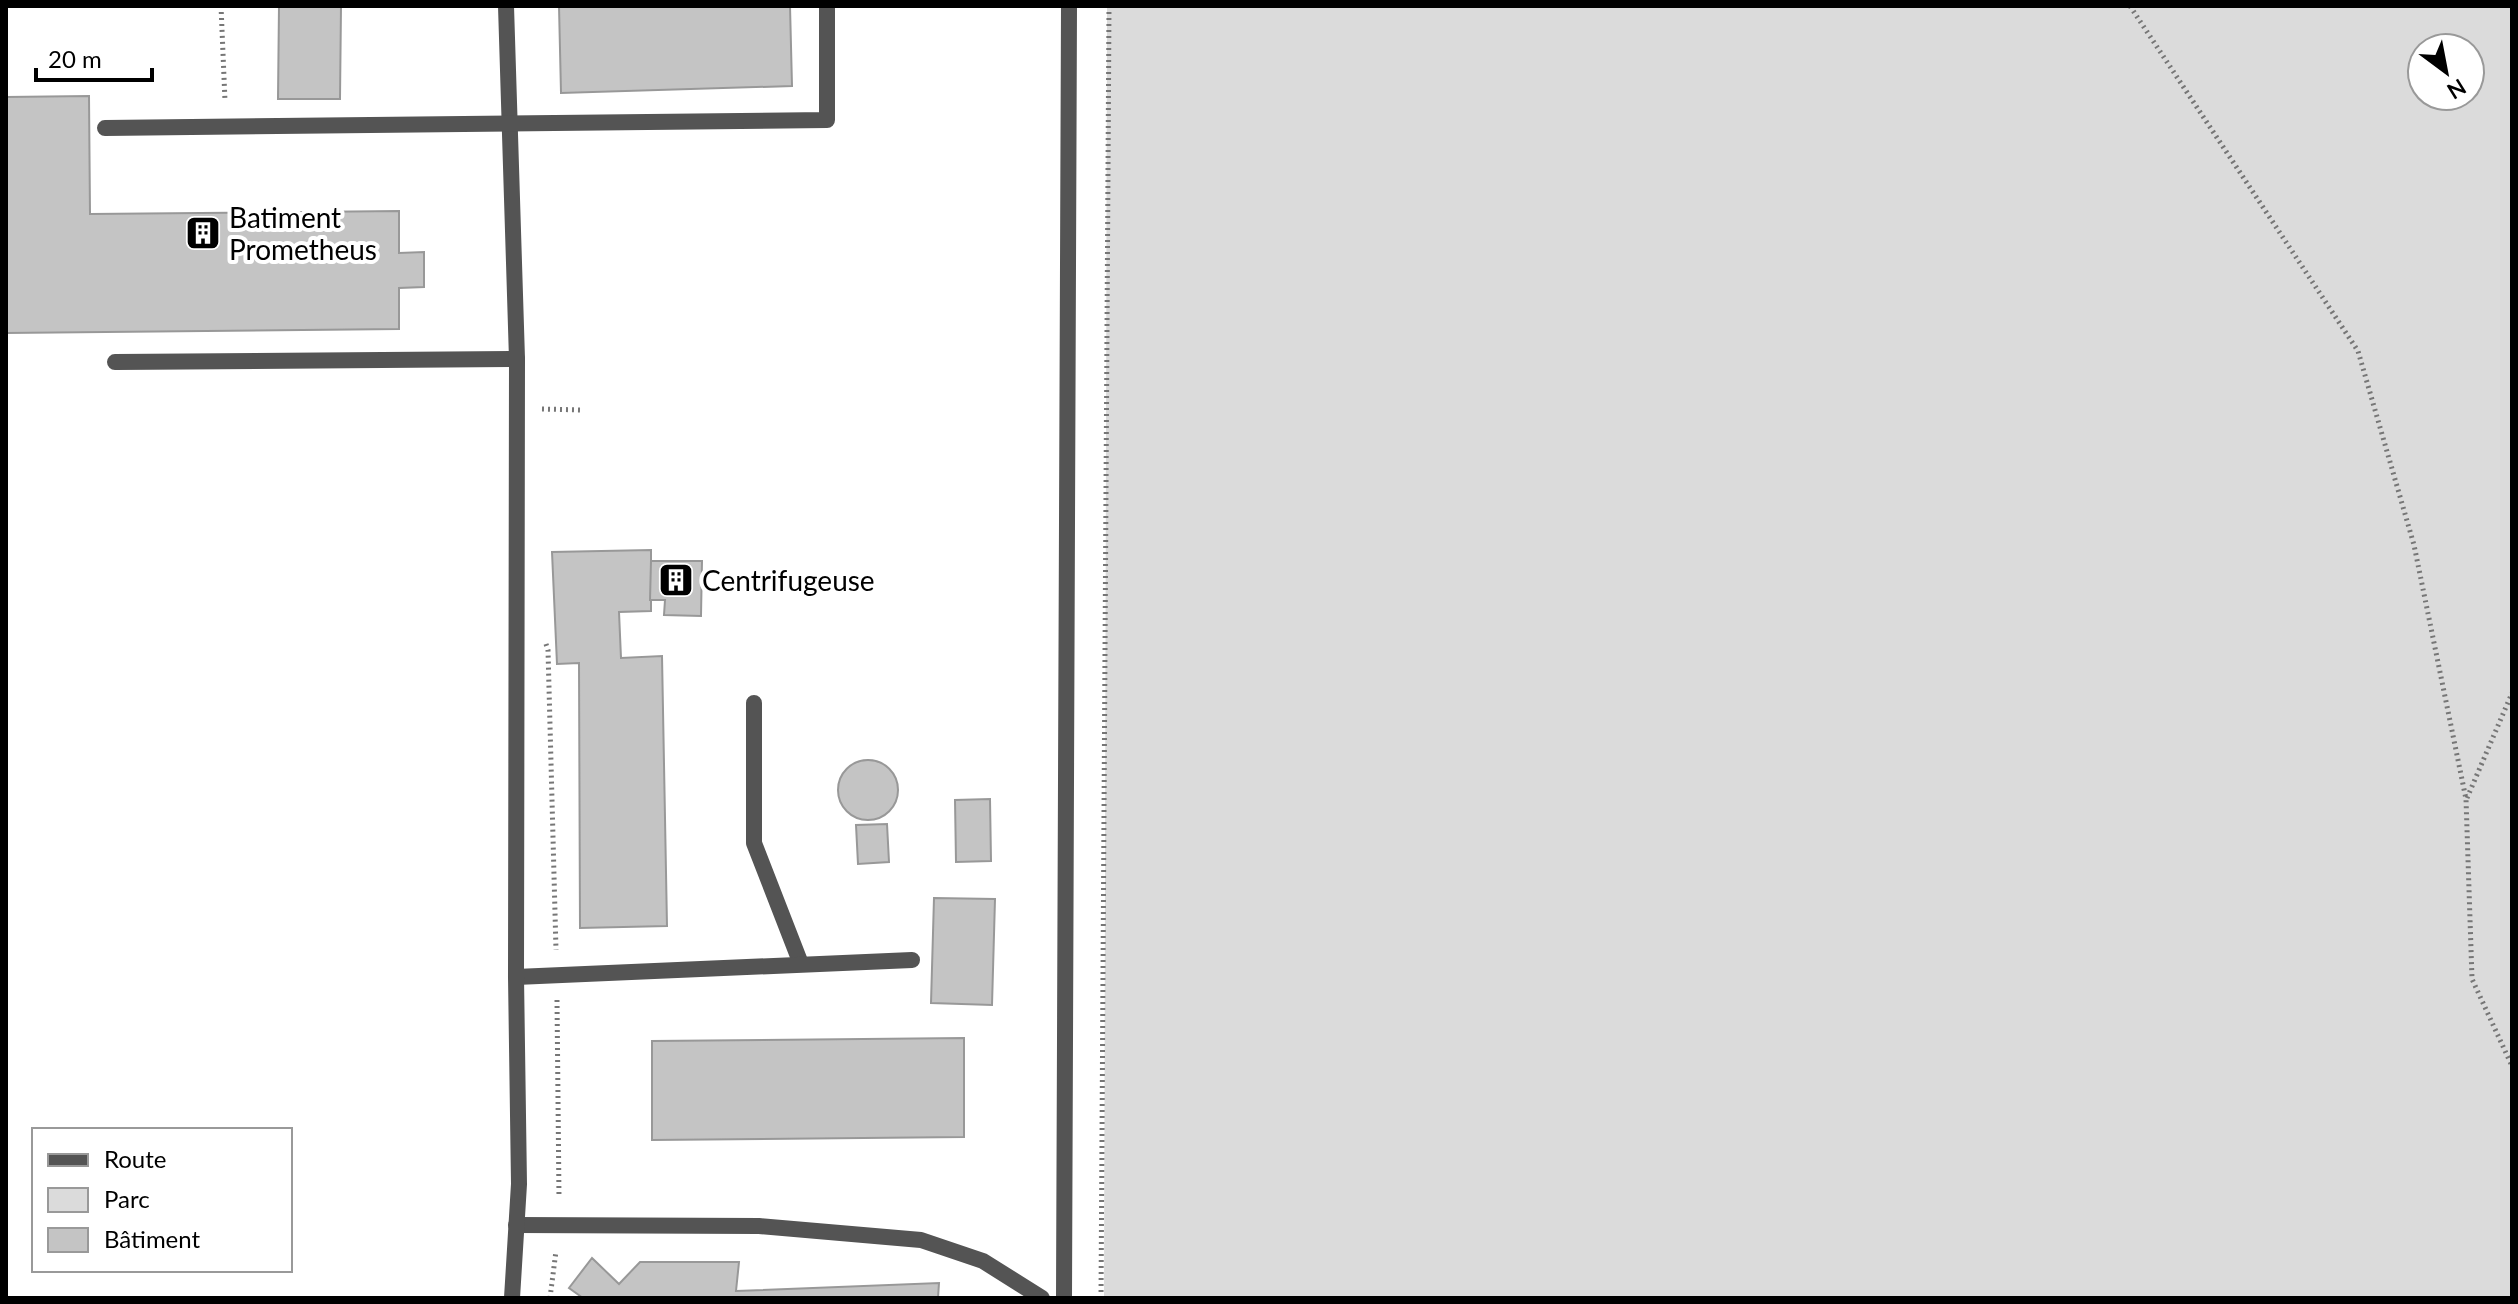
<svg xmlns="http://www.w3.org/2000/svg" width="2518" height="1304" font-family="Lato,sans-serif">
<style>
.green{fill:#dbdbdb;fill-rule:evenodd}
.building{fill:#c4c4c4;stroke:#989898;stroke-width:2}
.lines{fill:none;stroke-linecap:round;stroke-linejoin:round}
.path{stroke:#767676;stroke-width:5;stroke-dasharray:2 4;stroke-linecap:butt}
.lane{stroke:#545454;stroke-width:16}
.street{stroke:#545454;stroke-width:16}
.labels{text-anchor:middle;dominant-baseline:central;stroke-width:8;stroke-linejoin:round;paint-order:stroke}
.poi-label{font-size:28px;fill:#000;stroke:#fff;text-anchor:start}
</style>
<rect width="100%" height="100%" fill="#fff"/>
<!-- green -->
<path class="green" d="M1107,6H2512V1298H1104ZM2422,48H2470V96H2422Z"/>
<!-- building -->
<g class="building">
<path d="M279,6H341L340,99H278Z"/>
<path d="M559,6H790L792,86L561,93Z"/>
<path d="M89,96L90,214L399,211V253L424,252V287L399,288V329L6,333V97Z"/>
<path d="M651,550V611L619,612L621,658L662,656L667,926L580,928L579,663L557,664L552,552Z"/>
<path d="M651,561H702L701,616L664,615L665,600H650Z"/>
<circle cx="868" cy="790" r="30"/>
<path d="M990,799L991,861L956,862L955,800Z"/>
<path d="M887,824L889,862L858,864L856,825Z"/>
<path d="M934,898L995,899L992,1005L931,1003Z"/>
<path d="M964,1038V1137L652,1140V1041Z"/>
<path d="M592,1258L619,1284L640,1262H739L736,1291L939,1283L938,1298H583L569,1288Z"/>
</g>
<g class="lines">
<!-- path -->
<g class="path">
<path d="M221,6L225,101"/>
<path d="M2130,6L2358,351L2414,545L2466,799L2472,979L2512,1066"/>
<path d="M542,409L582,410"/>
<path d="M546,644L548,650L556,950"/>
<path d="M2467,798L2512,693"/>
<path d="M557,1000L559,1198"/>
<path d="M550,1298L556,1251"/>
<path d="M1101,1298L1109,6"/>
</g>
<!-- lane -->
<g class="lane">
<path d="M115,362L517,359"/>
<path d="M754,703V843L801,964"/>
<path d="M516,977L912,960"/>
<path d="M516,1225L759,1226L921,1240L983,1261L1042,1298"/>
</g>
<!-- street -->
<g class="street">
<path d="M506,6L517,359L516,977L519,1184L512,1298"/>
<path d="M105,128L827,120V6"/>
<path d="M1064,1298L1069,6"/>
</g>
</g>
<!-- icons -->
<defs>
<g id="building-square" transform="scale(1.8)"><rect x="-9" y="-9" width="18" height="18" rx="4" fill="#000" stroke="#fff"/><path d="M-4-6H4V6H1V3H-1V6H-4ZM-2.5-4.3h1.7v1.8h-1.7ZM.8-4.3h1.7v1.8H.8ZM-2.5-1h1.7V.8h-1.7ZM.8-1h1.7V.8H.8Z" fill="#fff"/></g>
</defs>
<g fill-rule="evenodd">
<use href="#building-square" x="203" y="233"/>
<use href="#building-square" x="676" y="580"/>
</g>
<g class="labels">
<!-- poi labels -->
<g class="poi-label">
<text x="229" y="217">Batiment<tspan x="229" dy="32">Prometheus</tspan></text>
<text x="702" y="580">Centrifugeuse</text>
</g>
</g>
<!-- border -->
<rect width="2518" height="1304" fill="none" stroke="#000000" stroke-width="16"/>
<!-- legend -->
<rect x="32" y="1128" width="260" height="144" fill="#ffffff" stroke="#999999" stroke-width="2"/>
<rect x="48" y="1154" width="40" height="12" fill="#545454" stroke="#999999" stroke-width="2"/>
<text x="104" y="1168" font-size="24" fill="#000000">Route</text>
<rect x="48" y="1188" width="40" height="24" fill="#dbdbdb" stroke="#999999" stroke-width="2"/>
<text x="104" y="1208" font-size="24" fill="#000000">Parc</text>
<rect x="48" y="1228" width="40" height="24" fill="#c4c4c4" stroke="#999999" stroke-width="2"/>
<text x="104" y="1248" font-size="24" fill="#000000">Bâtiment</text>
<!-- north arrow -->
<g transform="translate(2446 72) rotate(148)"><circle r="38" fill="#ffffff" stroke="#999999" stroke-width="2"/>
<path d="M0-6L14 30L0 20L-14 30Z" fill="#000000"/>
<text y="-12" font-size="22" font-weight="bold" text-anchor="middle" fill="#000000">N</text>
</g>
<!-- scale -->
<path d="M36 68v12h116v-12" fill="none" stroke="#000000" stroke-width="4"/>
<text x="48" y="68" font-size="24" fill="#000000" stroke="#ffffff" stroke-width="6" paint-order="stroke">20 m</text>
</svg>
